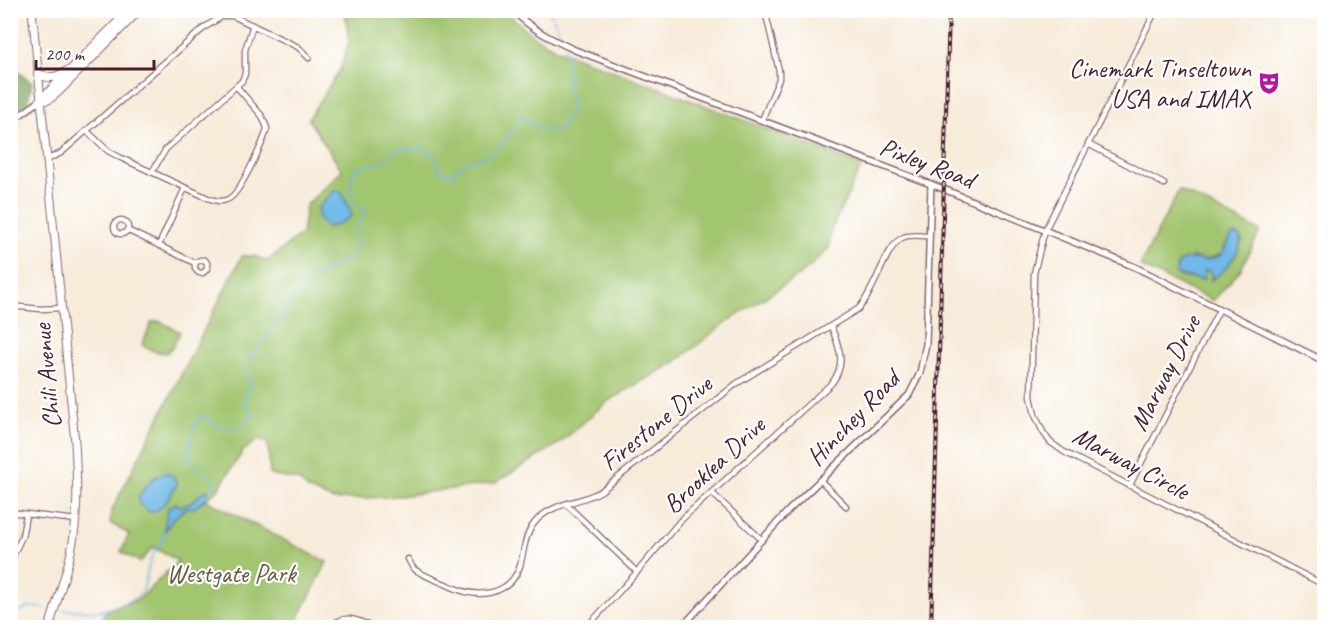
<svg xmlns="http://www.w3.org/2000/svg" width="1335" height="638" font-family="Caveat,sans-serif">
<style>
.green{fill:#a2c56f;stroke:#76724d;stroke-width:1.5;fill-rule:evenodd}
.forest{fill:#81aa62;stroke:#666446;stroke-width:1.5}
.water{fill:#70b9e8;stroke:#5d6c8a;stroke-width:1.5}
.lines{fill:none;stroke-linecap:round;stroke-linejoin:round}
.stream{stroke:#70b9e8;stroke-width:1.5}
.minor-casing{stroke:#876668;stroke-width:7}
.tertiary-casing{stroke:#876668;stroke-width:8}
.primary-casing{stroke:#876668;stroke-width:9}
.motorway-casing{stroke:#876668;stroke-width:10}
.minor{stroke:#fff;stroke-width:4.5}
.tertiary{stroke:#fff;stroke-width:5}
.primary{stroke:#fff;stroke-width:7}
.motorway{stroke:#fff;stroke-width:8}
.rail-casing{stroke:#4a1f2b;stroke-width:4}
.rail{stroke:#fff;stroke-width:1.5;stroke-dasharray:4.5;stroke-linecap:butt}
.labels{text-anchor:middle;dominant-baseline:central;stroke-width:4.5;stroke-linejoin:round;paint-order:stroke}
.poi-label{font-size:26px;fill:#4a1f2b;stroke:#fff;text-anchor:end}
.street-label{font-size:26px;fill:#4a1f2b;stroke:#fff}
.park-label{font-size:26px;fill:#695943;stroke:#fff}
</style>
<rect width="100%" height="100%" fill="#fff"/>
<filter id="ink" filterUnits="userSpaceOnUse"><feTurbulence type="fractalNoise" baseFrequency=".0167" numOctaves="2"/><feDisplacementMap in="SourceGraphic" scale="12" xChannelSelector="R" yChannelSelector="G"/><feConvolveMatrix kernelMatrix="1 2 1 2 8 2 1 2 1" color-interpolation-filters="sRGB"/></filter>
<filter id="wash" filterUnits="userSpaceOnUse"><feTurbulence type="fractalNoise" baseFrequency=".008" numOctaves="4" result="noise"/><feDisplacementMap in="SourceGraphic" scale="24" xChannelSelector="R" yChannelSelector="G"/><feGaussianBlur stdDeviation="1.35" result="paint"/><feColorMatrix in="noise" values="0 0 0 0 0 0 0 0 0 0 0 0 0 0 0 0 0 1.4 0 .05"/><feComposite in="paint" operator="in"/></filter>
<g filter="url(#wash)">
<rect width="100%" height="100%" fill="#f7ebd9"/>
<!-- green -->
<g class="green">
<path d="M345,11H505L533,36L556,49L862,165L831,230L829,248L805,271L724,324L677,361L608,401L560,443L495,483L400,496L333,500L309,490L298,480L270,475L268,443L258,440L243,451L219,488L206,500L327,562L294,627L97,628L107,610L139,599L178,561L153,547L140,562L121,552L129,534L110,523L112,510L242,256H255L267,261L302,234L306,205L342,170L308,119L340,70L349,42Z"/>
<path d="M1179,190L1260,231L1241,269L1214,300H1211L1140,266ZM1234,234L1242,240C1237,254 1225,273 1211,279L1212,274L1207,270H1205L1203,280L1180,277L1192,257L1206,260L1222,254L1229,238Z"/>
<path d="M159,321L180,332L173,346L166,353L156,352L142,345L152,322Z"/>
</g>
<!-- forest -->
<path class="forest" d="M11,61L18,72L32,82L28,102L11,114Z"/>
<!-- water -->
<g class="water">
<path d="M337,190L341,191L351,212L352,216L337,225L326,227L318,217V208L333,192Z"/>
<path d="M1234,234L1240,237C1243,251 1223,273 1211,280L1212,274L1207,270H1205L1203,280L1176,275C1176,252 1194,260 1207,260C1212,259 1217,257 1222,254L1229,238Z"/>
<path d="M165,473L173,475L177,484C171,494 162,512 150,512L139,504V496C146,486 153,475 165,473Z"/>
<path d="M208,490L206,498L194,508L187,507L172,520L165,532V523L168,508L176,503L179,506C196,505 196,493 208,490Z"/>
</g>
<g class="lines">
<!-- stream -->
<g class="stream">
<path d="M549,10L565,42"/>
<path d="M206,496L216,485C212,474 196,469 188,458C189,443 191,429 200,416H205L217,426L231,431L252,418V412L244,405C245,399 248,393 249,387C250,377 244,369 249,360C252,355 257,350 260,345C275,323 290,296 311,279C326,268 346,265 356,248C361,241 355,237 355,230C355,224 365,219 367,212L354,203L351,198V176L355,170L364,165L382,163L396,149L420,148L434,154L440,170L449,175L453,173L463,163L491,154L508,137L520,117C534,122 544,135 560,129L565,118L572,110V106L566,87L568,76L565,47"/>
<path d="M64,610C76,609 87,612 97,611C109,609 137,601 143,590C146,581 147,571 150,562C154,550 163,542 167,529"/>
<path d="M10,616L29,607L45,608"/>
<path d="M98,628L104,614L101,610"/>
</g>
</g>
</g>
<g filter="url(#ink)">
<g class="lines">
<!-- minor casing -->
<g class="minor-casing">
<g id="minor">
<path d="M743,10L751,13H766"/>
<path d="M1156,10L1045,230L1034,273L1031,397L1035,415L1043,432L1050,442L1064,452L1324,585"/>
<path d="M762,120L779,79V71L765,10"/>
<path d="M87,131L108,151L121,158L208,198C216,201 223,203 230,198C240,192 265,140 267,128L262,116L237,87"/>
<path d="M1088,144L1164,184"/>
<path d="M46,160L61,153L205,27L223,16H233L298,47L309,58"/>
<path d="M152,172L166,149L242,81L245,74V50L253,25"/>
<circle cx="121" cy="227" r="7"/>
<path d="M127,230L195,263L200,260H205L207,263V269L203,273H199L195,269V263"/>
<path d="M159,245L185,188"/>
<path d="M10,306L41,309L61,308"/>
<path d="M820,480L846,506"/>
<path d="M1130,485L1219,310"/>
<path d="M712,493L762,540"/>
<path d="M566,504L637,572"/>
<path d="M10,512L76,520"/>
<path d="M408,559C410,562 411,565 413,568C419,574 441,582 450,586C476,599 509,597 520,566C525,548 524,533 538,519C555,502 581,503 601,491L736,384L858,309C875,293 886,243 904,237C911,234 921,236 928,236"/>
<path d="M10,561L22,537L26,515"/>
<path d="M329,628C344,613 357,619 374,628"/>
<path d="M586,628L637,572L680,521L832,383C847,363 839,347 831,326"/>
</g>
</g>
<!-- tertiary casing -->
<g class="tertiary-casing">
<g id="tertiary">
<path d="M513,10C530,29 553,40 575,50L941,188L1135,267L1324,361"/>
<path d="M10,122L40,101"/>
<path d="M681,628L789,510L909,395L920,373L926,344L931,184"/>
</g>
</g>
<!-- primary casing -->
<g class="primary-casing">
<path id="primary" d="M32,10L75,442C77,479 79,516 71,552C65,578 56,603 49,628"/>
</g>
<!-- motorway casing -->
<g class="motorway-casing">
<g id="motorway">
<path d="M1322,10L1324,16"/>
<path d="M38,74C49,79 57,78 67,71"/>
<path d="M40,101L49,99L58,92L139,10"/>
<path d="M40,101L130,10"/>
</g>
</g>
<!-- minor -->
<use href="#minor" class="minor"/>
<!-- tertiary -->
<use href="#tertiary" class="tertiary"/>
<!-- primary -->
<use href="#primary" class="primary"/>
<!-- motorway -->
<use href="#motorway" class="motorway"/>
<!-- rail casing -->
<g class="rail-casing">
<path id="rail" d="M931,628L949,10"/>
</g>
<!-- rail -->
<use href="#rail" class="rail"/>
</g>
</g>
<!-- icons -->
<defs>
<g id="theatre-bare" transform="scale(1.8)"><path d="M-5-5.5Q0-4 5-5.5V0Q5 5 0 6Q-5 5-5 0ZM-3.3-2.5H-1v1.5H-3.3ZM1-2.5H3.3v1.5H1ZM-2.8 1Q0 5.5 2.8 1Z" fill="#b5179e" stroke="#fff" stroke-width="2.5" paint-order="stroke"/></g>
</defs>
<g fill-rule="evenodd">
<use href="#theatre-bare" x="1269" y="83"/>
</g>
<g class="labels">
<!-- poi labels -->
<g class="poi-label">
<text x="1251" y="68">Cinemark Tinseltown<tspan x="1251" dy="30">USA and IMAX</tspan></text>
</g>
<!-- street labels -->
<g class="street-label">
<text transform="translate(927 163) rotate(21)">Pixley Road</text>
<text transform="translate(1165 373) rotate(-63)">Marway Drive</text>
<text transform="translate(47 376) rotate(-96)">Chili Avenue</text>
<text transform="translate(853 418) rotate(-46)">Hinchey Road</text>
<text transform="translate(656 423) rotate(-39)">Firestone Drive</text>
<text transform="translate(1131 463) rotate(28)">Marway Circle</text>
<text transform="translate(714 465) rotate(-43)">Brooklea Drive</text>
</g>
<!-- park labels -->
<g class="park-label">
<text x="231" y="573">Westgate Park</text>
</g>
</g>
<!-- margin -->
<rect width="1335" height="638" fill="none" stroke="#fff" stroke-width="36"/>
<!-- scale -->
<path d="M36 60v9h118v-9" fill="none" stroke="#4a1f2b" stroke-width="3"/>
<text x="45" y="60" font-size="18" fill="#4a1f2b" stroke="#ffffff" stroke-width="4.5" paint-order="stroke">200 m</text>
</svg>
